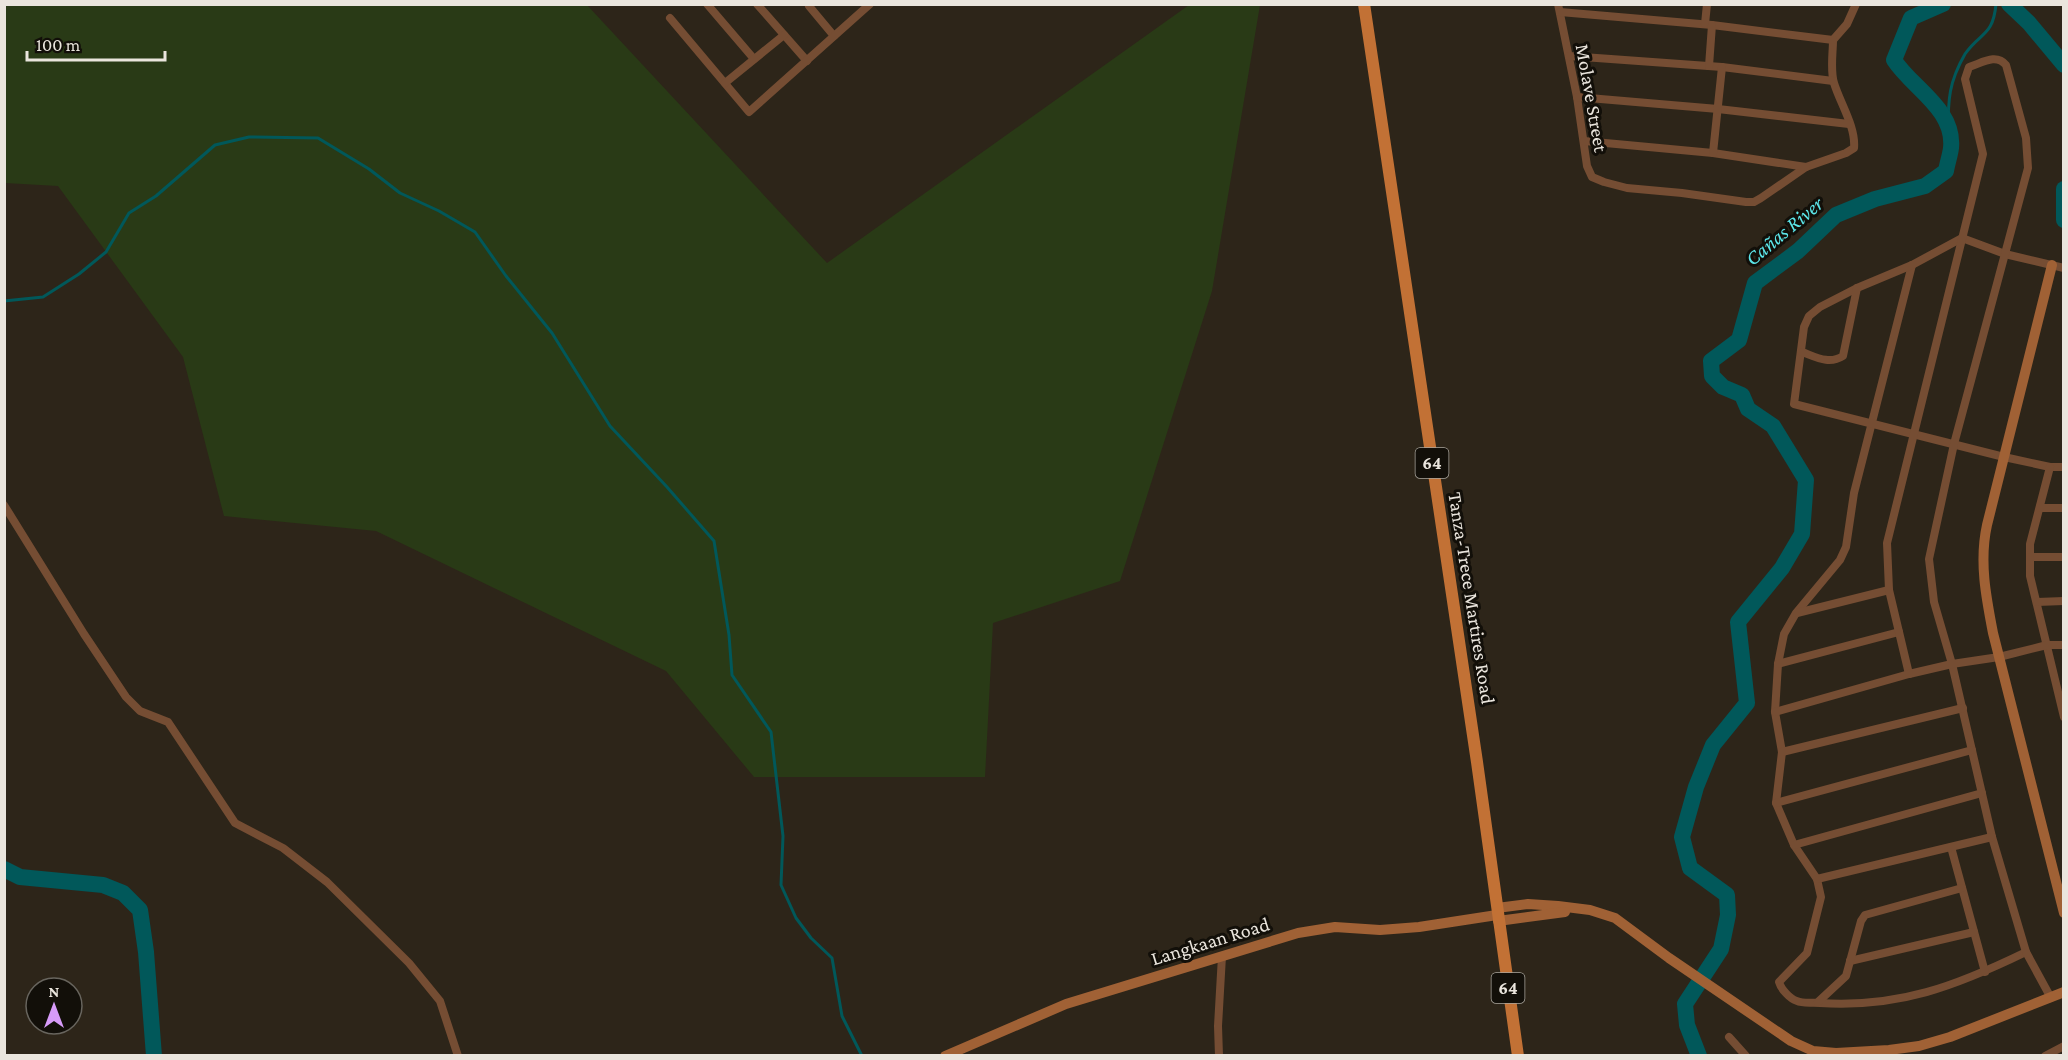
<svg xmlns="http://www.w3.org/2000/svg" width="2068" height="1060" font-family="'Crimson Pro',serif">
<style>
.grass{fill:#293a16}
.lines{fill:none;stroke-linecap:round;stroke-linejoin:round}
.stream{stroke:#01585a;stroke-width:3}
.river{stroke:#01585a;stroke-width:16}
.street{stroke:#754d33;stroke-width:8}
.secondary{stroke:#a06135;stroke-width:10}
.primary{stroke:#c27135;stroke-width:12}
.labels{text-anchor:middle;dominant-baseline:central;stroke-width:6;stroke-linejoin:round;paint-order:stroke}
.shield{fill:#120f09;stroke:#a9a59d;stroke-width:1.5}
.shield-label{font-size:18px;font-weight:bold;fill:#eae5dd}
.street-label{font-size:20px;fill:#eae5dd;stroke:#120f09}
.water-label{font-size:21px;font-style:italic;fill:#5ce6ea;stroke:#120f09}
</style>
<rect width="100%" height="100%" fill="#2d2519"/>
<!-- grass -->
<path class="grass" d="M4,5H587L827,263L1189,5H1260L1212,291L1120,581L993,623L985,777H754L666,671L376,531L224,516L183,357L58,186L5,183Z"/>
<g class="lines">
<!-- stream -->
<g class="stream">
<path d="M1948,131C1948,99 1949,82 1965,54C1980,32 1993,37 1996,4"/>
<path d="M4,301L43,297L79,274L106,252L129,213L156,196L215,145L249,137L318,138L369,169L400,193L439,211L475,232L506,276L552,333L610,426L667,487L714,541L729,635L732,675L771,732L783,836L781,885L796,918L811,938L832,958L842,1016L862,1056"/>
</g>
<!-- river -->
<g class="river">
<path d="M2009,4L2029,23L2064,65"/>
<path d="M2064,189V220"/>
<path d="M4,869L20,877L103,885L123,893L140,910L146,952L154,1056"/>
<path d="M1699,1056L1687,1025L1685,1004L1721,949L1728,915L1727,895L1690,868L1682,837L1696,787L1713,745L1747,703L1738,622L1782,568L1802,534L1806,480L1773,426L1748,409L1742,395L1723,387L1712,376L1711,361L1739,340L1755,283L1798,251L1836,215L1875,199L1925,186L1946,171C1947,164 1950,156 1951,148C1955,109 1912,88 1894,60L1911,18L1943,4"/>
</g>
<!-- street -->
<g class="street">
<path d="M707,4L754,59"/>
<path d="M757,4L807,61"/>
<path d="M811,4L809,6L834,36"/>
<path d="M1558,4L1577,97L1587,166L1592,177L1604,182L1627,188L1682,193L1746,202H1754L1761,198L1806,167L1846,153L1854,148C1856,127 1840,103 1834,83C1830,70 1833,53 1833,40L1847,24L1856,4"/>
<path d="M1560,12L1712,25L1833,40"/>
<path d="M670,18L749,112L870,4"/>
<path d="M1705,24L1707,4"/>
<path d="M1569,56L1722,67L1833,81"/>
<path d="M1709,66L1712,25"/>
<path d="M725,83L784,35"/>
<path d="M1577,97L1718,109L1849,124"/>
<path d="M1584,141L1713,153L1806,167"/>
<path d="M1713,153L1722,67"/>
<path d="M1912,265L1854,493L1846,547L1840,560L1796,613L1784,634L1778,664L1775,712L1782,752L1776,803L1794,845L1817,879L1821,897L1807,953L1779,982C1781,989 1790,999 1797,1001C1803,1004 1813,1002 1820,1003C1899,1008 1956,986 2026,952"/>
<path d="M2064,268L2005,254L1962,238L1912,265L1857,288L1820,307L1809,316L1804,327L1794,404L2004,457L2050,467H2064"/>
<path d="M1802,352C1816,357 1829,365 1843,356L1857,288"/>
<path d="M2050,467L2030,544V576L2064,717"/>
<path d="M4,505L84,634L126,697L140,711L168,722L235,823L283,848L327,882L409,963L440,1001L458,1056"/>
<path d="M2040,508H2064"/>
<path d="M2030,557H2064"/>
<path d="M2037,602L2064,601"/>
<path d="M1797,613L1889,590"/>
<path d="M1778,664L1899,632"/>
<path d="M1909,674L1889,590L1887,543L1983,154L1965,79L1969,67C1982,63 1996,53 2006,65L2026,138L2028,168L1954,444L1929,559L1934,602L1952,664L1992,837L2026,952L2051,998"/>
<path d="M1775,712L1909,674L1952,664L1999,657L2047,645H2064"/>
<path d="M1782,752L1963,708"/>
<path d="M1776,803L1972,750"/>
<path d="M1794,845L1982,793"/>
<path d="M1951,847L1985,972"/>
<path d="M1817,879L1992,837"/>
<path d="M1850,961L1974,932"/>
<path d="M1818,1002L1846,976L1861,921L1865,915L1962,888"/>
<path d="M1729,1037L1746,1056"/>
<path d="M1219,1056L1218,1026L1222,956"/>
<path d="M2045,1056L2064,1046"/>
</g>
<!-- secondary -->
<g class="secondary">
<path d="M2052,265L1987,525C1979,561 1986,597 1993,633L2064,913"/>
<path d="M1497,908L1528,904L1558,906L1590,910L1615,918L1669,958L1791,1041L1813,1051L1836,1053L1889,1050L1919,1046L1950,1037L2064,992"/>
<path d="M1498,921L1565,912"/>
<path d="M945,1056L1066,1004L1298,933L1335,927L1380,930L1419,927L1497,915"/>
</g>
<!-- primary -->
<path class="primary" d="M1364,4L1477,762L1518,1056"/>
</g>
<g class="labels">
<!-- shield labels -->
<g class="shield">
<rect x="1415.5" y="448" width="33" height="30" rx="4.5"/>
<rect x="1491.5" y="973" width="33" height="30" rx="4.5"/>
</g>
<g class="shield-label">
<text x="1432" y="463">64</text>
<text x="1508" y="988">64</text>
</g>
<!-- street labels -->
<g class="street-label">
<text transform="translate(1592 98) rotate(80)">Molave Street</text>
<text transform="translate(1472 598) rotate(81)">Tanza-Trece Martires Road</text>
<text transform="translate(1210 941) rotate(-17)">Langkaan Road</text>
</g>
<!-- water labels -->
<g class="water-label">
<text transform="translate(1784 231) rotate(-40)">Cañas River</text>
</g>
</g>
<!-- border -->
<rect width="2068" height="1060" fill="none" stroke="#eae5dd" stroke-width="12"/>
<!-- north arrow -->
<g transform="translate(54 1006)"><circle r="28" fill="#120f09" stroke="#68655e" stroke-width="1.5"/>
<path d="M0-4.5L10 22L0 15L-10 22Z" fill="#d79bf9"/>
<text y="-9" font-size="16" font-weight="bold" text-anchor="middle" fill="#eae5dd">N</text>
</g>
<!-- scale -->
<path d="M27 51v9h138v-9" fill="none" stroke="#eae5dd" stroke-width="3"/>
<text x="36" y="51" font-size="18" fill="#eae5dd" stroke="#120f09" stroke-width="4.5" paint-order="stroke">100 m</text>
</svg>
